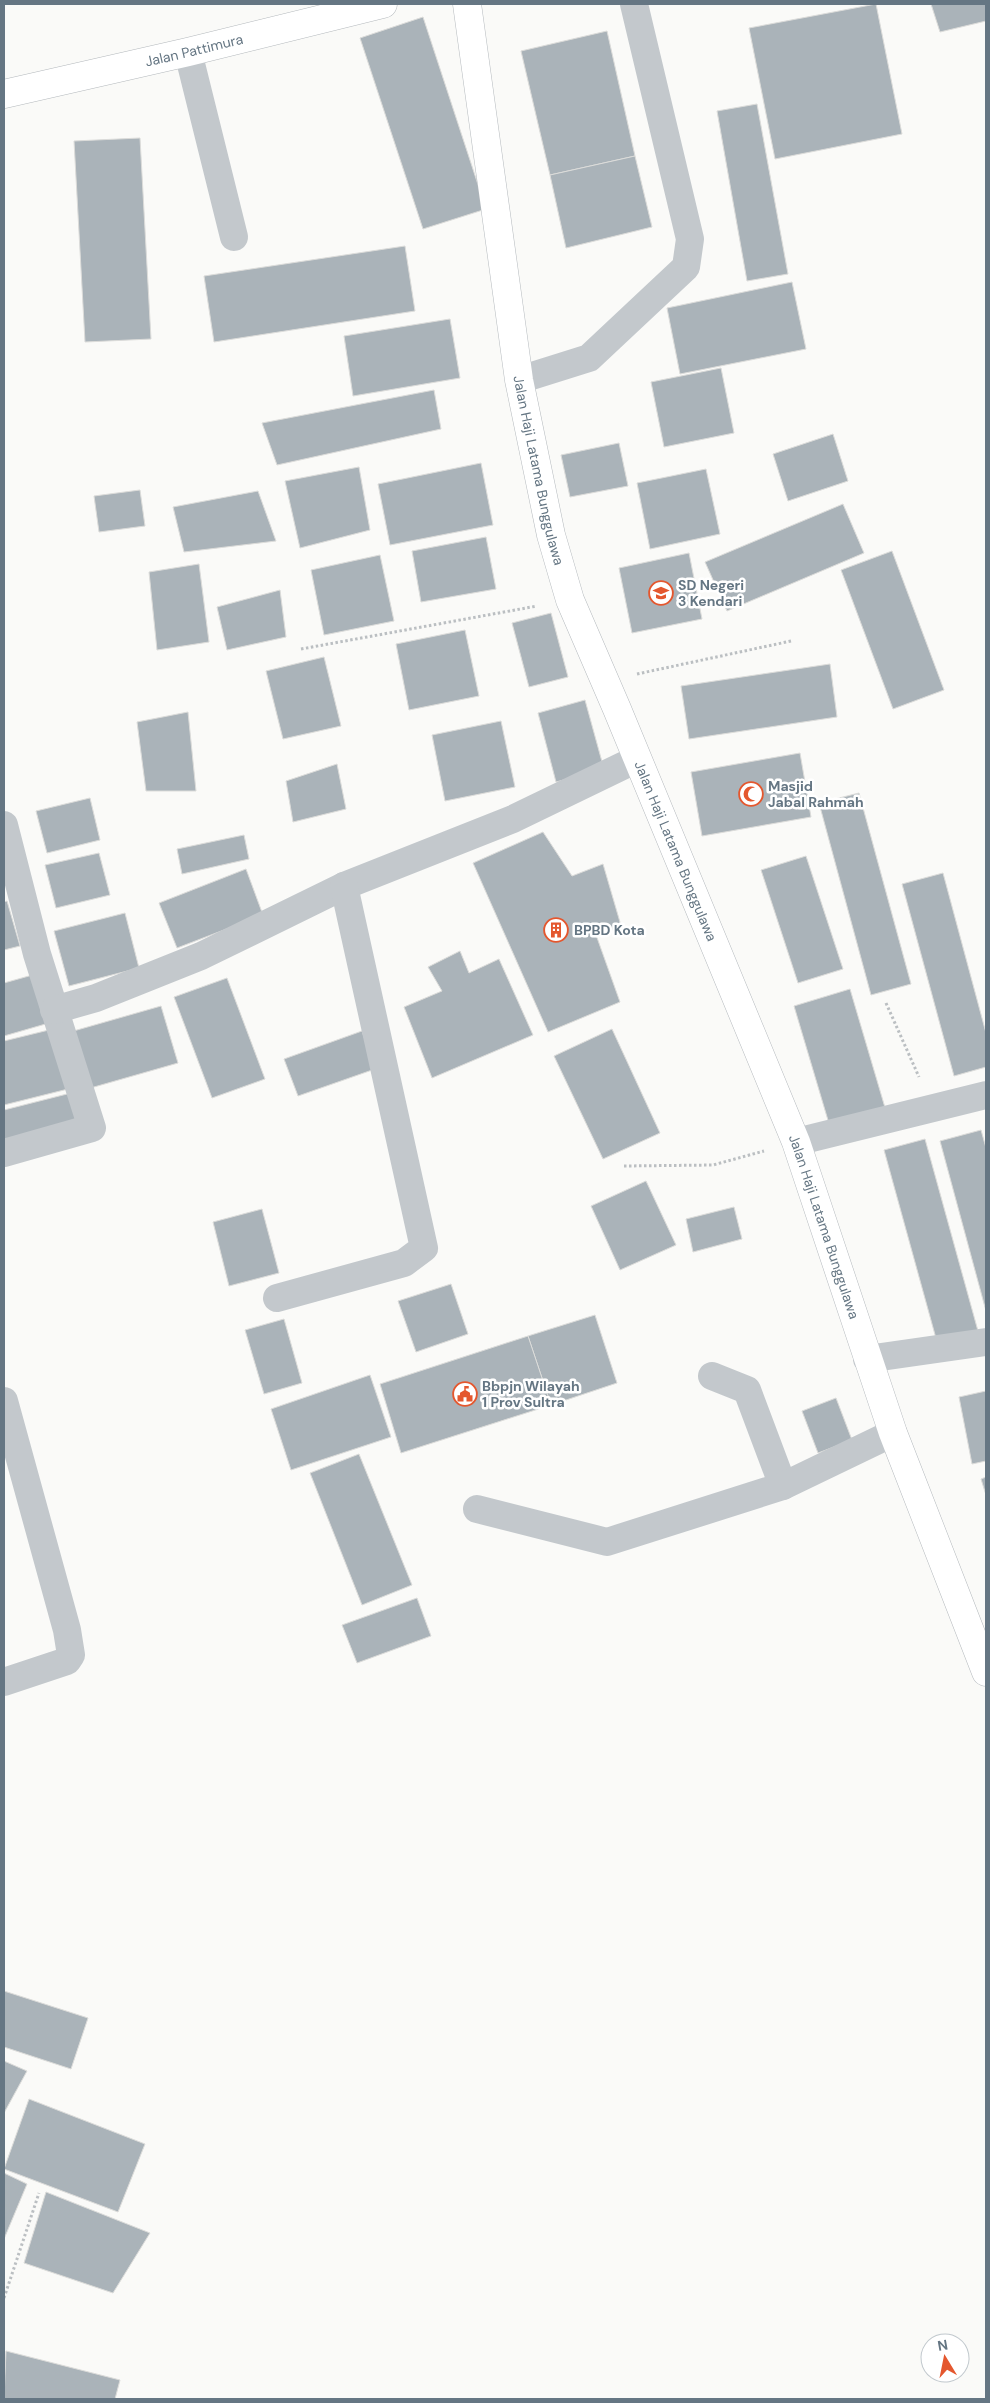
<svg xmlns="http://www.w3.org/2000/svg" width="990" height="2403" font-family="'DM Sans',sans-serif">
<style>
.building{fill:#aab3b9;stroke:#dcdcda}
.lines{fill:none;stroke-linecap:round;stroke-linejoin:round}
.major-casing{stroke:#b5babe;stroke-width:29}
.highway-casing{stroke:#b4b9bd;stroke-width:29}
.path{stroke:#bbbfc2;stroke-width:3;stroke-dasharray:2.5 2.5;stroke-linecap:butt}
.minor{stroke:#c3c8cc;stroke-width:28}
.major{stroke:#fff;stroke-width:28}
.highway{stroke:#fff;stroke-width:28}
.labels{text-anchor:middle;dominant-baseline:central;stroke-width:5;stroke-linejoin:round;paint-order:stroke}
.street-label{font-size:14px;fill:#657683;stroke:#fff}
.poi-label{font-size:14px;font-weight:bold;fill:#657683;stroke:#fff;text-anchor:start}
</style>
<rect width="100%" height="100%" fill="#fafaf8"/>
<!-- building -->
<g class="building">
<path d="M876,4L902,134L775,159L749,28Z"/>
<path d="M931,4H986V21L940,32Z"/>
<path d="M423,17L486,209L423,229L360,38Z"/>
<path d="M607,31L635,156L550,175L521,51Z"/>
<path d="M757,104L788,274L747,281L717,111Z"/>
<path d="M140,138L151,339L85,342L74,141Z"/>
<path d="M635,156L652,227L566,248L550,175Z"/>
<path d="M405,246L415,311L214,342L204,276Z"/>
<path d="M792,282L806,349L680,374L667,308Z"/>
<path d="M450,319L460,378L353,396L344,336Z"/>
<path d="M721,368L734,433L664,447L651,382Z"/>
<path d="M434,390L441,429L277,465L262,423Z"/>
<path d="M833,434L848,481L788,501L773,454Z"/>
<path d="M619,443L628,486L570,497L561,455Z"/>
<path d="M481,463L493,525L390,545L378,484Z"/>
<path d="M359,467L370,530L300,548L285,481Z"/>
<path d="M706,469L720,534L650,549L637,483Z"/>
<path d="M140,490L145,526L99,532L94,496Z"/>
<path d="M258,491L276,541L184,552L173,507Z"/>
<path d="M843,504L864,553L727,611L705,562Z"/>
<path d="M486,537L496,589L421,602L412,551Z"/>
<path d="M892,551L944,690L893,709L841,570Z"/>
<path d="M689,553L702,619L632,633L619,568Z"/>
<path d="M380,555L394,621L324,635L311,570Z"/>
<path d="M199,564L209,642L157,650L149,572Z"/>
<path d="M280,590L286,637L227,650L217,607Z"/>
<path d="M551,613L568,677L529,687L512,623Z"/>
<path d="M465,630L479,696L409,710L396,644Z"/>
<path d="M324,657L341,726L283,739L266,671Z"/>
<path d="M830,664L837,717L689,739L681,686Z"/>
<path d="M585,700L604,769L556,782L538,713Z"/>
<path d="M188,712L196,791H146L137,722Z"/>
<path d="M501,721L515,787L445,801L432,735Z"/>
<path d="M800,753L811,817L702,836L691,772Z"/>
<path d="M337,764L346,809L293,822L286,781Z"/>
<path d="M859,793L911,984L871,995L819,803Z"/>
<path d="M90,798L100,840L47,853L36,811Z"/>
<path d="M543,832L572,876L603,864L622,929L595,932L620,1002L548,1032L473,863Z"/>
<path d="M244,835L249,859L182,874L177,849Z"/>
<path d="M99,853L110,895L56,908L45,865Z"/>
<path d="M806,856L843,969L798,983L761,870Z"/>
<path d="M246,869L263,915L177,948L159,903Z"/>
<path d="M943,873L986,1033V1067L954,1076L902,884Z"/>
<path d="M7,901L20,946L4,950V902Z"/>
<path d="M125,913L139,968L69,986L54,931Z"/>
<path d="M460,951L469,973L499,959L533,1035L432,1078L404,1007L442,991L428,967Z"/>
<path d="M36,974L49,1023L4,1036V983Z"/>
<path d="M227,978L265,1079L212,1098L174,997Z"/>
<path d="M850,989L886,1111L830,1127L794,1006Z"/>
<path d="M161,1006L178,1063L87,1089L70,1032Z"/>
<path d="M53,1029L68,1089L4,1105V1041Z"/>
<path d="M612,1029L660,1133L603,1159L554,1056Z"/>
<path d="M362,1031L375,1069L298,1096L284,1059Z"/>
<path d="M71,1093L81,1129L4,1148V1110Z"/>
<path d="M981,1130L986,1148V1311L940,1141Z"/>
<path d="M925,1139L978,1331L937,1342L884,1150Z"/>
<path d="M646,1181L676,1245L620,1270L591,1206Z"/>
<path d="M734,1207L742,1239L693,1252L686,1219Z"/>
<path d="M262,1209L279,1273L229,1286L213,1222Z"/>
<path d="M451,1284L468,1334L416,1352L398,1301Z"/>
<path d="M595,1315L617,1383L551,1405L528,1336Z"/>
<path d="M284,1319L302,1383L264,1394L245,1330Z"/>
<path d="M528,1336L551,1405L401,1453L380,1384Z"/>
<path d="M370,1375L391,1437L291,1470L271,1409Z"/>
<path d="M986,1391V1461L972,1464L959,1397Z"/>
<path d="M836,1398L852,1440L818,1453L802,1411Z"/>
<path d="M359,1454L412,1585L362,1605L310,1473Z"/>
<path d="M986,1477V1495L981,1479Z"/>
<path d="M417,1598L431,1636L357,1663L342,1625Z"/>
<path d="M4,1991L88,2018L71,2069L4,2047Z"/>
<path d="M4,2061L27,2071L4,2113Z"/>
<path d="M29,2099L145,2144L118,2212L4,2169Z"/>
<path d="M4,2173L27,2184L4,2239Z"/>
<path d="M46,2192L150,2233L113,2293L24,2263Z"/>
<path d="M6,2351L120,2380L115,2399H4Z"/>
</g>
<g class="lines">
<!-- major casing -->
<g class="major-casing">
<g id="major">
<path id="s1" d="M467,4L519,380L551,535L570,600L617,709L796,1142L893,1433L986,1672"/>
</g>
</g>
<!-- highway casing -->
<g class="highway-casing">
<g id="highway">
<path id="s2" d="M4,94L188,52L383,4"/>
</g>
</g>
<!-- path -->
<g class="path">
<path d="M301,649L537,606"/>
<path d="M637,674L791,641"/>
<path d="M886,1003L919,1077"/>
<path d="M624,1166L713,1165L764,1151"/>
<path d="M4,2298L39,2193"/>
</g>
<!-- minor -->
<g class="minor">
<path d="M188,52L234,237"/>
<path d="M519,380L589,358L686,267L690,239L634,4"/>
<path d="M4,825L37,954L92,1128L4,1153"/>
<path d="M54,1010L96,998L201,956L344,886L513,819L637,759"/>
<path d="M796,1142L986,1095"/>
<path d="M277,1298L404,1263L424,1248L344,886"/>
<path d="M867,1359L986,1342"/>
<path d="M712,1376L747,1390L783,1486"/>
<path d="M4,1401L67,1630L71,1655L67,1661L4,1682"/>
<path d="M477,1509L607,1542L783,1486L893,1433"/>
</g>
<!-- major -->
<use href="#major" class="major"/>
<!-- highway -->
<use href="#highway" class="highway"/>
</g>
<!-- icons -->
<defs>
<g id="school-ring" transform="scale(1.25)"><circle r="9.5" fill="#fff" stroke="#e4572e" stroke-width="1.5"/><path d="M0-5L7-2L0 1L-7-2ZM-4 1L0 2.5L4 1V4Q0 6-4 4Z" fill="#e4572e"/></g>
<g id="mosque-ring" transform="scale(1.25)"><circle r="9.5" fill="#fff" stroke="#e4572e" stroke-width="1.5"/><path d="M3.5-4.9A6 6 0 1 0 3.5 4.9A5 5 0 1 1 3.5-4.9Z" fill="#e4572e"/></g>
<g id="building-ring" transform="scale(1.25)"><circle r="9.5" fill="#fff" stroke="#e4572e" stroke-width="1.5"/><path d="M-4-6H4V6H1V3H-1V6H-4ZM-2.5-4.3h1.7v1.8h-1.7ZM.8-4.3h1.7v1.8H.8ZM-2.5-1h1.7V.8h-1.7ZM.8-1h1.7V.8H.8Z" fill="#e4572e"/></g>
<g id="civic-ring" transform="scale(1.25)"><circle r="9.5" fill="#fff" stroke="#e4572e" stroke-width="1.5"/><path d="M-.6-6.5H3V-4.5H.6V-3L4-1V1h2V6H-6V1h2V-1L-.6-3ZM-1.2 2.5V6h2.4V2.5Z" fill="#e4572e"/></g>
</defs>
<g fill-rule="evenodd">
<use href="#school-ring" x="661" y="593"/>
<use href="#mosque-ring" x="751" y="794"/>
<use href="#building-ring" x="556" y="930"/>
<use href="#civic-ring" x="465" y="1394"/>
</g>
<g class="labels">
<!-- street labels -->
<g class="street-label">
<text stroke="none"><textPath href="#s2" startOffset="195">Jalan Pattimura</textPath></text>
<text stroke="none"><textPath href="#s1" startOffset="472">Jalan Haji Latama Bunggulawa</textPath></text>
<text stroke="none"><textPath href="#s1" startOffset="878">Jalan Haji Latama Bunggulawa</textPath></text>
<text stroke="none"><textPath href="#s1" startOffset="1282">Jalan Haji Latama Bunggulawa</textPath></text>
</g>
<!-- poi labels -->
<g class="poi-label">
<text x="678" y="585">SD Negeri<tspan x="678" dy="16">3 Kendari</tspan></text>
<text x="768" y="786">Masjid<tspan x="768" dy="16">Jabal Rahmah</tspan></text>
<text x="574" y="930">BPBD Kota</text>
<text x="482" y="1386">Bbpjn Wilayah<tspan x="482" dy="16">1 Prov Sultra</tspan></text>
</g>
</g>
<!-- border -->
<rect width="990" height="2403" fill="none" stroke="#657683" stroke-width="10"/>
<!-- north arrow -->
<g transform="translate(945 2358) rotate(350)"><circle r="24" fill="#ffffff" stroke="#c1c8cd"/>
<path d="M0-4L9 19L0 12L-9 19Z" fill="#e4572e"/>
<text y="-8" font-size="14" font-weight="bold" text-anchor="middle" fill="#657683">N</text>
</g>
</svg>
